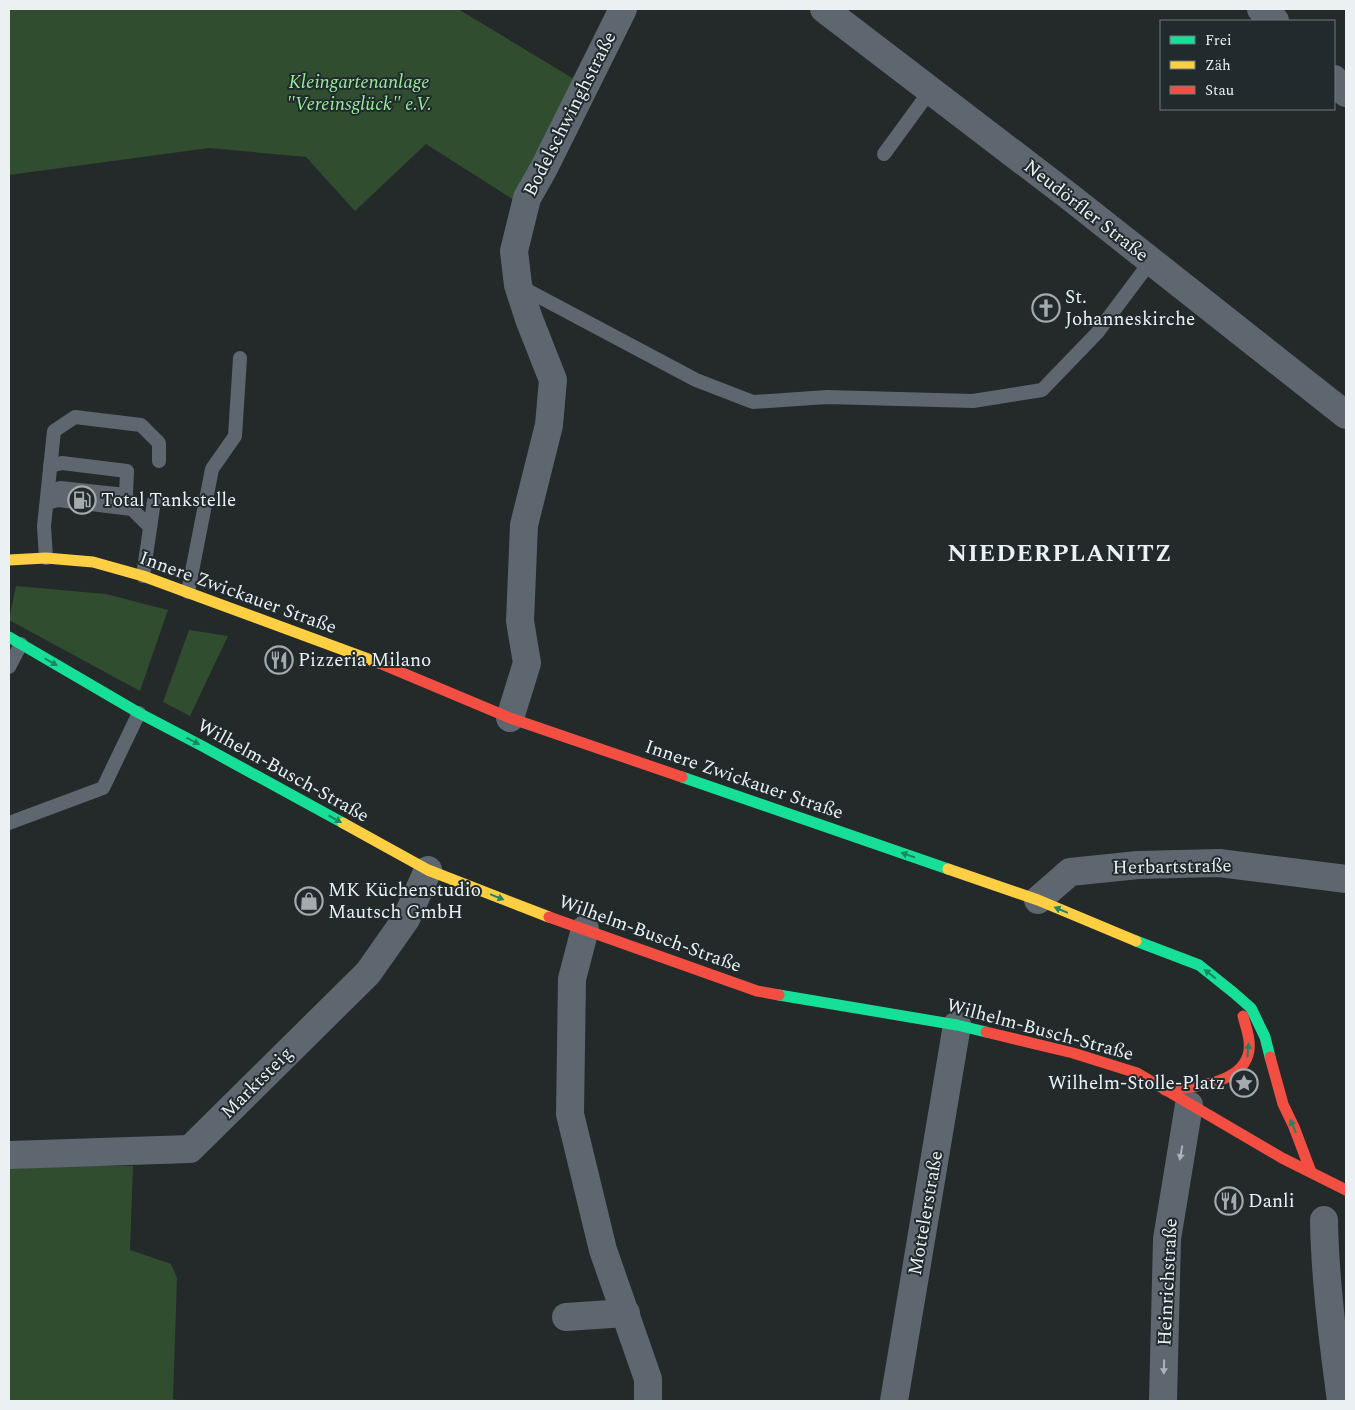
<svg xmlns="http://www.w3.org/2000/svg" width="1355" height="1410" font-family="Spectral,serif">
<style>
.green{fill:#304d30}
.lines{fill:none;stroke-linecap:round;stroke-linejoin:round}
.lane{stroke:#5e676f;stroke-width:14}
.street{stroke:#5e676f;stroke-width:28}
.fast{stroke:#16e098;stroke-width:11}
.slow{stroke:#ffcf43;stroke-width:11}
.jam{stroke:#f24e42;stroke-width:11}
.oneway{fill:#1c8662}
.oneway2{fill:#acb3b8}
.labels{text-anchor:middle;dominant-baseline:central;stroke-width:4;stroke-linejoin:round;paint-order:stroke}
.park-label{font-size:19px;font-style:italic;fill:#9aee99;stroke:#212b2d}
.street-label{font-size:19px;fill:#ebf1f3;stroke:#212b2d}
.poi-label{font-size:19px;fill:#ebf1f3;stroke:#212b2d;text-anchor:start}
.district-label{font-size:24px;font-weight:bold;letter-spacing:1px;fill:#ebf1f3;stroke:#212b2d}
</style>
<rect width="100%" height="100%" fill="#24292a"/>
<!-- green -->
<g class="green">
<path d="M9,9H458L579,82L520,204L426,144L355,211L306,157L209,148L9,175Z"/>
<path d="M16,586L106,594L168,610L140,691L9,620Z"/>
<path d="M189,630L228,636L190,716L163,702Z"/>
<path d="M9,1166H133L130,1250L171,1264L177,1278L173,1399L182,1401H9Z"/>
</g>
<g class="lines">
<!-- lane -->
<g class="lane">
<path d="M884,154L930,91"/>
<path d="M521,287L696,380L753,402L827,397L973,401L1042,390L1097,333L1151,261"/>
<path d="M50,466L62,463L127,471L126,495L132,509"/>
<path d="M48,493L60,488L126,495"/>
<path d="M47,503L58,500L132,509L150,527"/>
<path d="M46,558L44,526L54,431L75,417L141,425L159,443V461"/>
<path d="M143,576L154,501"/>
<path d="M188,592L212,469L235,436L240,358"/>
<path d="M9,667L21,644"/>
<path d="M9,823L103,788L139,713"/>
</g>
<!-- street -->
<g class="street">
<path d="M824,9L1070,197L1346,415"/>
<path d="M1261,9L1275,21"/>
<path d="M1334,79L1346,93"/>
<path d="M510,718L527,663L520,621L524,525L549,425L553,380L529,319L518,285L514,251L527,198L544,168L623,9"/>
<path d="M1038,900L1070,872L1138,865L1219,863L1346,879"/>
<path d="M585,929L572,979L570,1114L603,1250L648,1379V1401"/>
<path d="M9,1155L190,1149L368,973L406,919L428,870"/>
<path d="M1324,1220C1325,1280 1333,1341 1341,1401"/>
<path d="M566,1317L626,1313"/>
<path d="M894,1401L957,1025"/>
<path d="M1163,1401L1167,1239L1189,1105"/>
</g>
<!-- fast -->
<g class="fast">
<path d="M9,637L139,713L204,747L343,823"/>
<path d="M682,777L948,869"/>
<path d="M1136,941L1199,965L1234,993L1251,1008L1265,1037L1270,1057"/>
<path d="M779,995L957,1025L986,1032"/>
</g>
<!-- slow -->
<g class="slow">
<path d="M9,560L46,558L93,562L143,576L379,663"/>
<path d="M343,823L428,870L549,917"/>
<path d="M948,869L1038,900L1136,941"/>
</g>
<!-- jam -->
<g class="jam">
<path d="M379,663L510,718L682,777"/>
<path d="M549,917L757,991L779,995"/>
<path d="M986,1032L1073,1053L1137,1073L1282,1158L1346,1190"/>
<path d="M1270,1057L1283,1104L1294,1127L1311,1172"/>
<path d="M1165,1090C1191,1087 1239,1085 1248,1055C1252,1042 1246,1028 1243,1016"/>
</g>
</g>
<!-- one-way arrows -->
<defs><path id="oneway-solid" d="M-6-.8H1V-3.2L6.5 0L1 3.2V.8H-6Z" transform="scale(1.25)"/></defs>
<g class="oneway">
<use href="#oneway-solid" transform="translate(51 662) rotate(30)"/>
<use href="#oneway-solid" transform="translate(193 741) rotate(27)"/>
<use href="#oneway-solid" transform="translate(335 819) rotate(29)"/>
<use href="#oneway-solid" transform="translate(908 855) rotate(-161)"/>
<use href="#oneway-solid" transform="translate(497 897) rotate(22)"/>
<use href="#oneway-solid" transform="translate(1061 910) rotate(-157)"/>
<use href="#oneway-solid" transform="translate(1210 974) rotate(-142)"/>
<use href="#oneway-solid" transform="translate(1248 1050) rotate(-85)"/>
<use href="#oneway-solid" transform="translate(1293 1126) rotate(-114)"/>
</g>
<g class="oneway2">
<use href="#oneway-solid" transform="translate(1181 1153) rotate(100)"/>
<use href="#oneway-solid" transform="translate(1164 1367) rotate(91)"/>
</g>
<!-- icons -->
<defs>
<g id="church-ring" transform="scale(1.4375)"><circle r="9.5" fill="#212b2d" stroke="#a5abad" stroke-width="1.5"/><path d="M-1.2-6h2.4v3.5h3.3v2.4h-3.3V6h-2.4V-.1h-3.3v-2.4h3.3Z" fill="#a5abad"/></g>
<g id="fuel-ring" transform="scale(1.4375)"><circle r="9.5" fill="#212b2d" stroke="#a5abad" stroke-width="1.5"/><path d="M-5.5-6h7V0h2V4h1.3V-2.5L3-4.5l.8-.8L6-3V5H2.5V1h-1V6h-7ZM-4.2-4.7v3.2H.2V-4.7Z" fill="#a5abad"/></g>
<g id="restaurant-ring" transform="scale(1.4375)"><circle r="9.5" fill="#212b2d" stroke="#a5abad" stroke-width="1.5"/><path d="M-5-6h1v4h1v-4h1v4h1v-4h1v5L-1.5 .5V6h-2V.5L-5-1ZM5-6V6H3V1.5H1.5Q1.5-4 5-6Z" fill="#a5abad"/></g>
<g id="shop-ring" transform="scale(1.4375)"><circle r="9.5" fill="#212b2d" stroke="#a5abad" stroke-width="1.5"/><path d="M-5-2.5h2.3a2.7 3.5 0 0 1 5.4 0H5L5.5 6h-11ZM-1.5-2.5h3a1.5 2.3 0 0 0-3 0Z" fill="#a5abad"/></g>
<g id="sight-ring" transform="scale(1.4375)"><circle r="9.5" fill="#212b2d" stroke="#a5abad" stroke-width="1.5"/><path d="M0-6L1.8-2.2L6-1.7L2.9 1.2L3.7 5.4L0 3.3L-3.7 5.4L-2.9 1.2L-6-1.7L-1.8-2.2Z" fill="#a5abad"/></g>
</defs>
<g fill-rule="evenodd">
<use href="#church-ring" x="1046" y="308"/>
<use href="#fuel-ring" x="82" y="500"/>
<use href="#restaurant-ring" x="279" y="660"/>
<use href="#shop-ring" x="309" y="901"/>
<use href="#sight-ring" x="1244" y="1083"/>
<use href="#restaurant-ring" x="1229" y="1201"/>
</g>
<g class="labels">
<!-- park labels -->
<g class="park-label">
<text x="359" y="82">Kleingartenanlage<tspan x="359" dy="22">"Vereinsglück" e.V.</tspan></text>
</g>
<!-- street labels -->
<g class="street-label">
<text transform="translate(570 114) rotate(-63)">Bodelschwinghstraße</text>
<text transform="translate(1086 211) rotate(38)">Neudörfler Straße</text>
<text transform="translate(238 593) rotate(20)">Innere Zwickauer Straße</text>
<text transform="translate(283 771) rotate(29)">Wilhelm-Busch-Straße</text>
<text transform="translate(744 780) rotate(19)">Innere Zwickauer Straße</text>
<text transform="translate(1172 867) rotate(-1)">Herbartstraße</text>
<text transform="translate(650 934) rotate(20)">Wilhelm-Busch-Straße</text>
<text transform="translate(1040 1030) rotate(15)">Wilhelm-Busch-Straße</text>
<text transform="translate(257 1083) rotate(-45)">Marktsteig</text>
<text transform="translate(926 1213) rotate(-80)">Mottelerstraße</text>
<text transform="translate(1168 1282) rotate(-87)">Heinrichstraße</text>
</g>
<!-- poi labels -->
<g class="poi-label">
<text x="1065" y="297">St.<tspan x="1065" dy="22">Johanneskirche</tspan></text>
<text x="101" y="500">Total Tankstelle</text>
<text x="298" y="660">Pizzeria Milano</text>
<text x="328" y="890">MK Küchenstudio<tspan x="328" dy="22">Mautsch GmbH</tspan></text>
<text x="1225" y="1083" text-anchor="end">Wilhelm-Stolle-Platz</text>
<text x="1248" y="1201">Danli</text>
</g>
<!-- district labels -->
<g class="district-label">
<text x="1060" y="554">NIEDERPLANITZ</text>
</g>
</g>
<!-- border -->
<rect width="1355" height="1410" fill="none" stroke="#ebf1f3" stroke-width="20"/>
<!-- legend -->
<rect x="1160" y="20" width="175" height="90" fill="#212b2d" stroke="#727a7c"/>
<rect x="1170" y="36" width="25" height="8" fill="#16e098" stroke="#727a7c"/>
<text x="1205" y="45" font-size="15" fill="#ebf1f3">Frei</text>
<rect x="1170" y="61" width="25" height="8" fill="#ffcf43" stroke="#727a7c"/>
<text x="1205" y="70" font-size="15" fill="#ebf1f3">Zäh</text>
<rect x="1170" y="86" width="25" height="8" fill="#f24e42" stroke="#727a7c"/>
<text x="1205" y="95" font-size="15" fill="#ebf1f3">Stau</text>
</svg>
